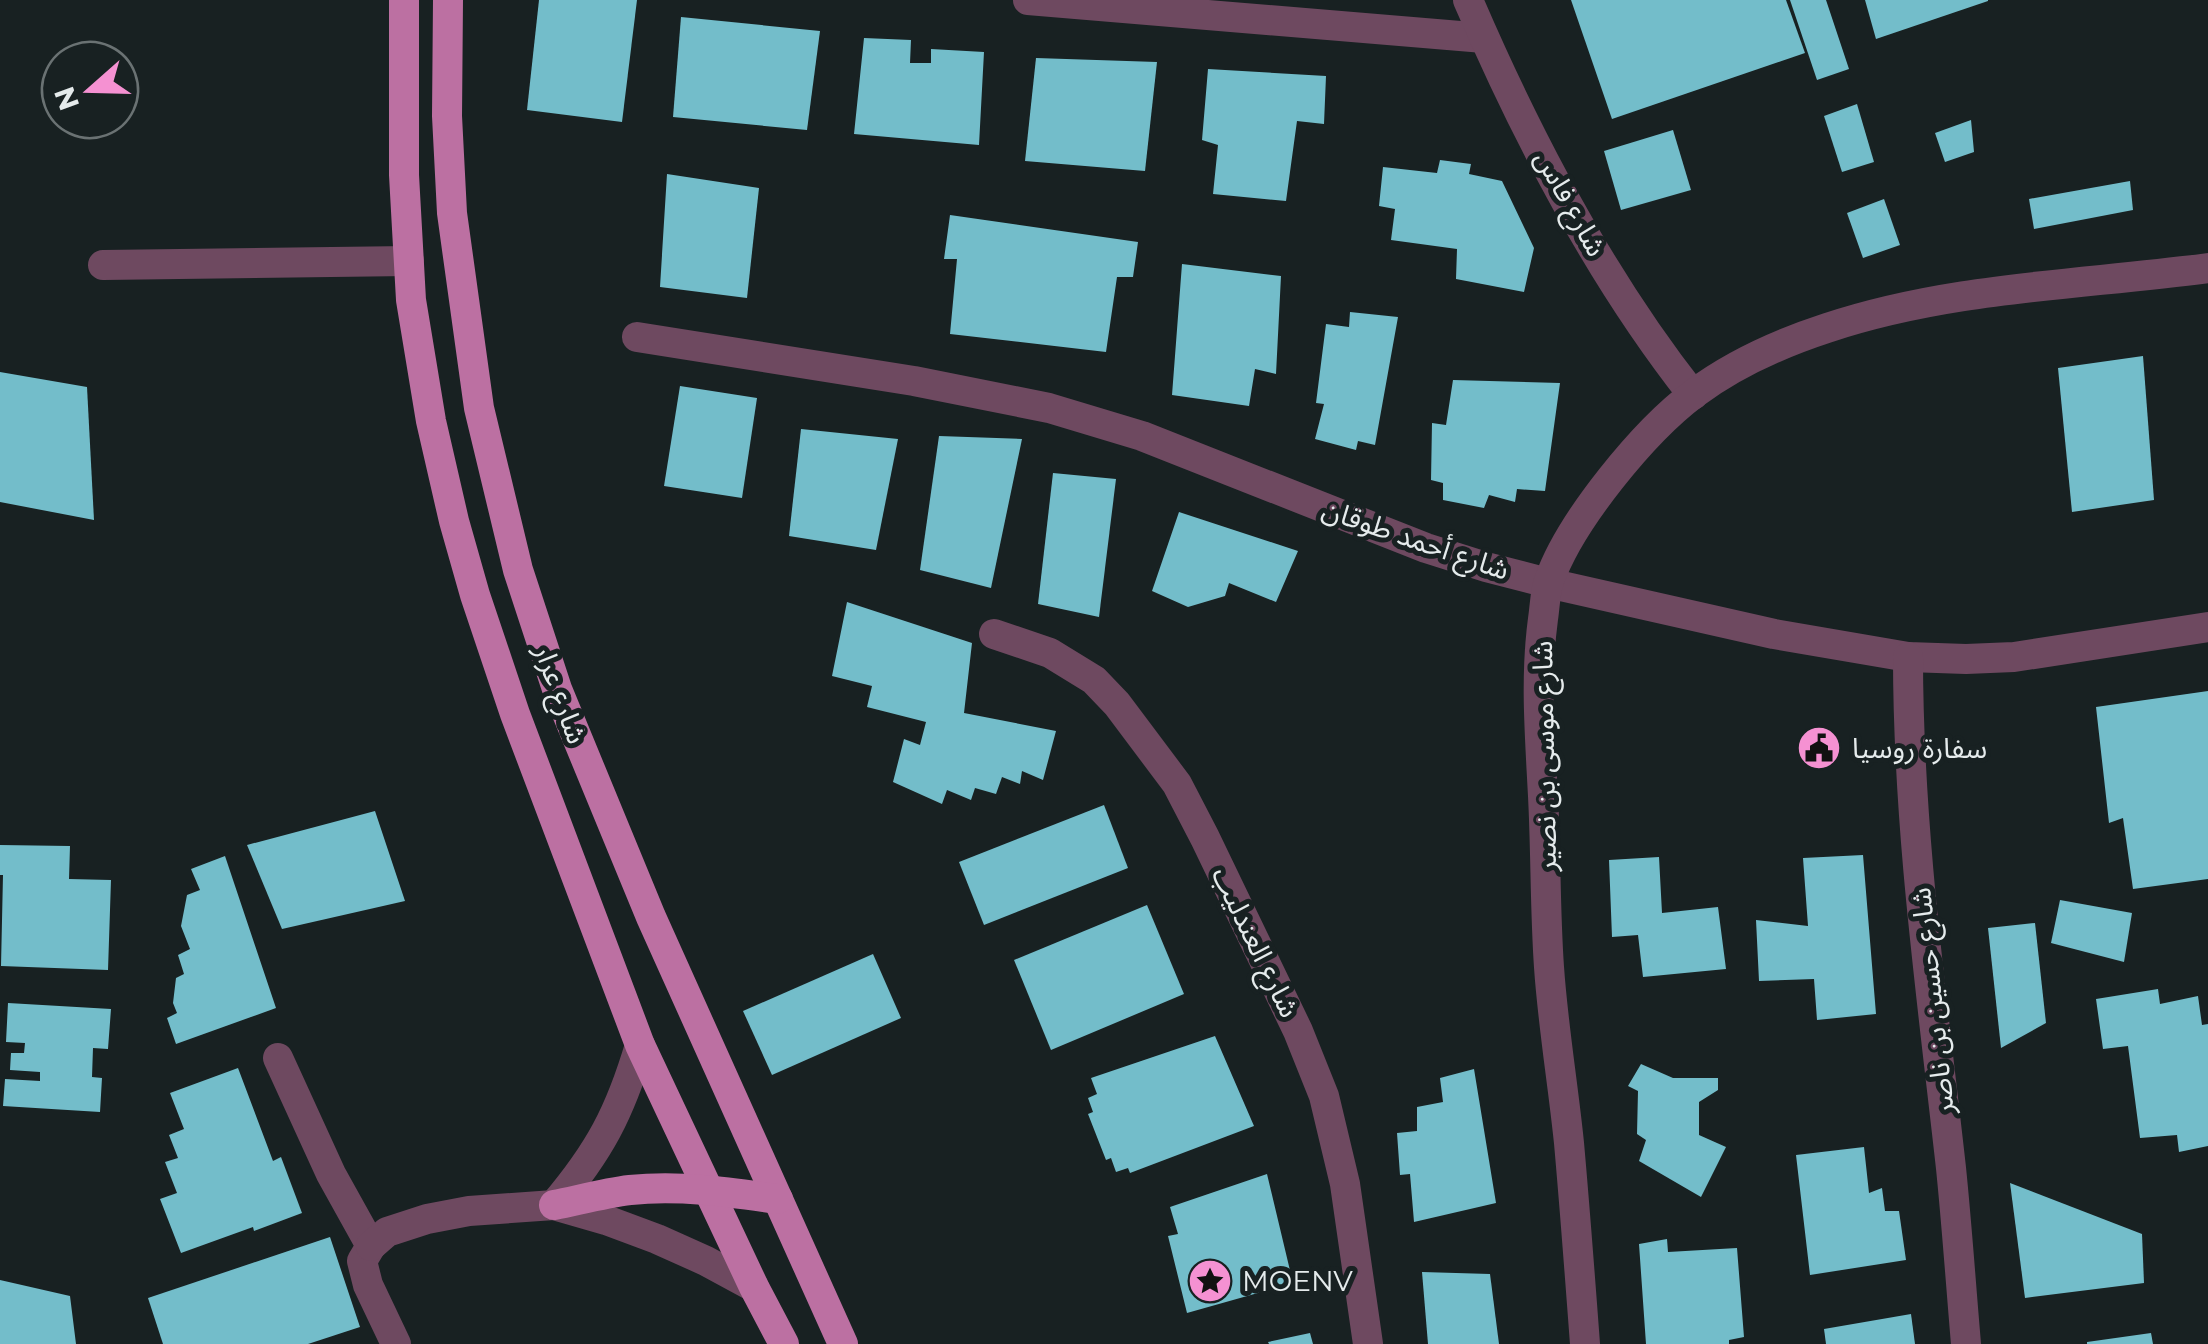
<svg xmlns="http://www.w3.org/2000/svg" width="2208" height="1344" font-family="Montserrat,'Noto Sans Arabic',sans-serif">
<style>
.building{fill:#73bdca}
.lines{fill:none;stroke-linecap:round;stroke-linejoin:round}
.minor{stroke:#6e4960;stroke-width:30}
.major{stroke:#bc70a2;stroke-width:30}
.labels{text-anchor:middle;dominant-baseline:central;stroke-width:10;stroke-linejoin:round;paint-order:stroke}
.street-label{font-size:28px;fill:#e5ebec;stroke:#182122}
.poi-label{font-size:28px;fill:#e5ebec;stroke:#182122;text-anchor:start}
</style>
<rect width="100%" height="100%" fill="#182122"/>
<!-- building -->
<g class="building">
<path d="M539,0H637L622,122L527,110Z"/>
<path d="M1571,0H1786L1805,53L1612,119Z"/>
<path d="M1790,0H1826L1849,69L1817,80Z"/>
<path d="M1865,0H1988V1L1876,39Z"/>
<path d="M681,17L820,31L807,130L673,117Z"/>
<path d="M864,38L911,40L910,63H931V49L984,52L979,145L854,134Z"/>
<path d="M1036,58L1157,62L1145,171L1025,161Z"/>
<path d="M1208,69L1326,76L1324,124L1297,121L1286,201L1213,194L1218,145L1202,140Z"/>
<path d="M1857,104L1874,162L1842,172L1824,116Z"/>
<path d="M1971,120L1974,152L1945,162L1935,133Z"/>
<path d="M1673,130L1691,190L1621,210L1604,151Z"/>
<path d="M1440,160L1471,164L1469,174L1502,181L1534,248L1524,292L1456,279L1457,249L1391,240L1395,209L1379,206L1383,167L1437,173Z"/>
<path d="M667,174L759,188L747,298L660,287Z"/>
<path d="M2130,181L2133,210L2034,229L2029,199Z"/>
<path d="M1884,199L1900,245L1863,258L1847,213Z"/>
<path d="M950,215L1138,242L1133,277H1117L1106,352L950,334L957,259H944Z"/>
<path d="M1182,264L1281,276L1276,374L1255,369L1249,406L1172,395Z"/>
<path d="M1350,312L1398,317L1375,445L1358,441L1356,450L1315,439L1324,404L1316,403L1326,324L1349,327Z"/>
<path d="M2143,356L2154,500L2072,512L2058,368Z"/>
<path d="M0,372L87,387L94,520L0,502Z"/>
<path d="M1453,380L1560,383L1545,491L1517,489L1515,502L1489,495L1484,508L1443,500V483L1431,480L1432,423L1446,425Z"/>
<path d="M680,386L757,398L742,498L664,486Z"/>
<path d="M801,429L898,439L876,550L789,536Z"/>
<path d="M939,436L1022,439L991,588L920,570Z"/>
<path d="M1053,473L1116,479L1099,617L1038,604Z"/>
<path d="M1179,512L1298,551L1276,602L1229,583L1225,596L1188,607L1152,591Z"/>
<path d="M847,602L972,643L964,713L1056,731L1043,780L1022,771L1020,784L1002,777L996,794L975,788L971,800L947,790L942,804L893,782L904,739L920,745L926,722L867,707L872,686L832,676Z"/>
<path d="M2208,691V879L2133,889L2123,818L2109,823L2096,707Z"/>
<path d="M1104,805L1128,868L984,925L959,862Z"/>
<path d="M375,811L405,901L282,929L247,845Z"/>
<path d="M0,845L70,846L69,879L111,880L108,970L1,966L3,875H0Z"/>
<path d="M1863,855L1876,1014L1817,1020L1814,979L1759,981L1756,920L1808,926L1803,858Z"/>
<path d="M225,856L276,1008L176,1044L167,1018L177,1013L173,1003L176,978L184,974L178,955L190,949L181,926L187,895L200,890L191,869Z"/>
<path d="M1659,857L1662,913L1718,907L1726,969L1643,977L1638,935L1612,937L1609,860Z"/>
<path d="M2060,900L2132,913L2124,962L2051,943Z"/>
<path d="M1147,905L1184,994L1051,1050L1014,960Z"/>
<path d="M2035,923L2046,1023L2001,1048L1988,928Z"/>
<path d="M873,954L901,1018L772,1075L743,1011Z"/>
<path d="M2158,989L2160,1004L2198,996L2202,1025L2208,1024V1146L2179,1152L2177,1135L2140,1138L2128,1046L2103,1049L2096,999Z"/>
<path d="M8,1003L111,1009L108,1049L93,1048L92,1077L102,1078L100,1112L3,1106L5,1079L40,1081V1072L10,1070L11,1053H24L25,1043L6,1042Z"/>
<path d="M1215,1036L1254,1126L1130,1173L1128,1168L1116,1172L1111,1158L1106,1160L1088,1114L1093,1112L1088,1098L1097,1094L1091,1078Z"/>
<path d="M1641,1064L1673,1078H1718V1090L1699,1102V1135L1726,1147L1701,1197L1639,1161L1646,1140L1637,1134L1638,1091L1628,1086Z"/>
<path d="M238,1068L273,1161L281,1157L302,1213L254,1231L253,1227L181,1253L160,1199L177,1193L165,1162L178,1158L169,1135L184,1129L170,1093Z"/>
<path d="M1474,1069L1496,1203L1414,1222L1410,1174L1400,1175L1397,1133L1417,1131V1107L1443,1102L1440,1078Z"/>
<path d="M1864,1147L1869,1193L1882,1188L1885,1211H1899L1906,1260L1810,1275L1796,1155Z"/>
<path d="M1267,1174L1293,1283L1187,1313L1168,1236L1178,1234L1170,1207Z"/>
<path d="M2010,1183L2142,1234L2144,1283L2025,1298Z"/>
<path d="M330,1237L360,1327L308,1344H163L148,1298Z"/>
<path d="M1667,1239L1668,1252L1737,1248L1744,1337L1729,1340V1344H1646L1639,1244Z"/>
<path d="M1422,1272L1490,1274L1499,1344H1428Z"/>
<path d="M0,1280L70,1296L76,1344H0Z"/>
<path d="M1911,1314L1915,1344H1826L1824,1329Z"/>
<path d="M1310,1333L1313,1344H1269L1268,1342Z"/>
<path d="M2151,1333L2153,1344H2087V1342Z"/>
</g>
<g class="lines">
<!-- minor -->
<g class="minor">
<path d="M1028,0L1484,38"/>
<path d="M1468,0C1526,135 1602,280 1693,395"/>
<path d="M103,265L409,261"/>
<path d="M637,337L914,381L1049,408L1142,436L1426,548L1486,567L1548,583L1774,634L1908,657L1966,659L2014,657L2208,627"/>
<path d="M994,634L1050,653L1094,680L1117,704L1177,784L1205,838L1298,1031L1324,1096L1345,1184L1368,1344"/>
<path d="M1908,657C1908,829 1932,998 1951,1168C1957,1227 1961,1286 1966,1344"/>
<path d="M278,1058L331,1174L371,1246L362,1261L368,1285L396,1344"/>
<path d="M554,1205C599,1152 620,1113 640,1045"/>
<path d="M371,1246L387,1232L427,1219L469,1211L554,1205L606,1220L657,1239L706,1261L754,1287"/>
<path d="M1585,1344C1580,1277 1575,1210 1569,1143C1563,1084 1553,1026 1549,967C1545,910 1546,853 1543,796C1540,737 1535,678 1543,619C1545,606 1545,592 1549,581C1570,521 1644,431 1695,393C1734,364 1781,343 1827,328C1950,287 2080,285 2208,268"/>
</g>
<!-- major -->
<g class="major">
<path d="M404,0V175L411,300L431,421L454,521L475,595L515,714L640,1045L754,1287L784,1344"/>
<path d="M448,0L447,116L452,213L479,408L518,570L557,689L651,917L843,1344"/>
<path d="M554,1205C579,1200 605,1193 630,1190C680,1185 728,1192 778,1199"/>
</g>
</g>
<!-- icons -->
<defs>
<g id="civic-disc" transform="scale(2.25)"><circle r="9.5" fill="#f591d2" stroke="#182122"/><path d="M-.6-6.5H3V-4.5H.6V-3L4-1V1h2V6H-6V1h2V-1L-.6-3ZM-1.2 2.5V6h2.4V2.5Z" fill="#111"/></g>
<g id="sight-disc" transform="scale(2.25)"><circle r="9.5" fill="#f591d2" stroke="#182122"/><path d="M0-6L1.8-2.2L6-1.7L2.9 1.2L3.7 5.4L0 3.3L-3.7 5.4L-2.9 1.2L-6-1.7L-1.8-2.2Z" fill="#111"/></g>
</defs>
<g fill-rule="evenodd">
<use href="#civic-disc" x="1819" y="748"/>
<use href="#sight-disc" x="1210" y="1281"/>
</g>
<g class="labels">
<!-- street labels -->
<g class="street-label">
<text transform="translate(1571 203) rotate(61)">شارع فاس</text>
<text transform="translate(1416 539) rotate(19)">شارع أحمد طوقان</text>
<text transform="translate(561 694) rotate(70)">شارع عرار</text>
<text transform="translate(1544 756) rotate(-91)">شارع موسى بن نصير</text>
<text transform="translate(1256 942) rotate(64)">شارع العندليب</text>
<text transform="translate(1932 1001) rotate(-96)">شارع حسين بن ناصر</text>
</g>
<!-- poi labels -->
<g class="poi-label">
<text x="1852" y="748">سفارة روسيا</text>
<text x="1242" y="1281">MOENV</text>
</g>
</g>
<!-- north arrow -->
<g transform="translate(90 90) rotate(250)"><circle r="48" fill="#182122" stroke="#6a7273" stroke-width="2.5"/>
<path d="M0-8L18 38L0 25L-18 38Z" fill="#f591d2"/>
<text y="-15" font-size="28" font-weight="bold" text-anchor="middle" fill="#e5ebec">N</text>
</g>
</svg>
